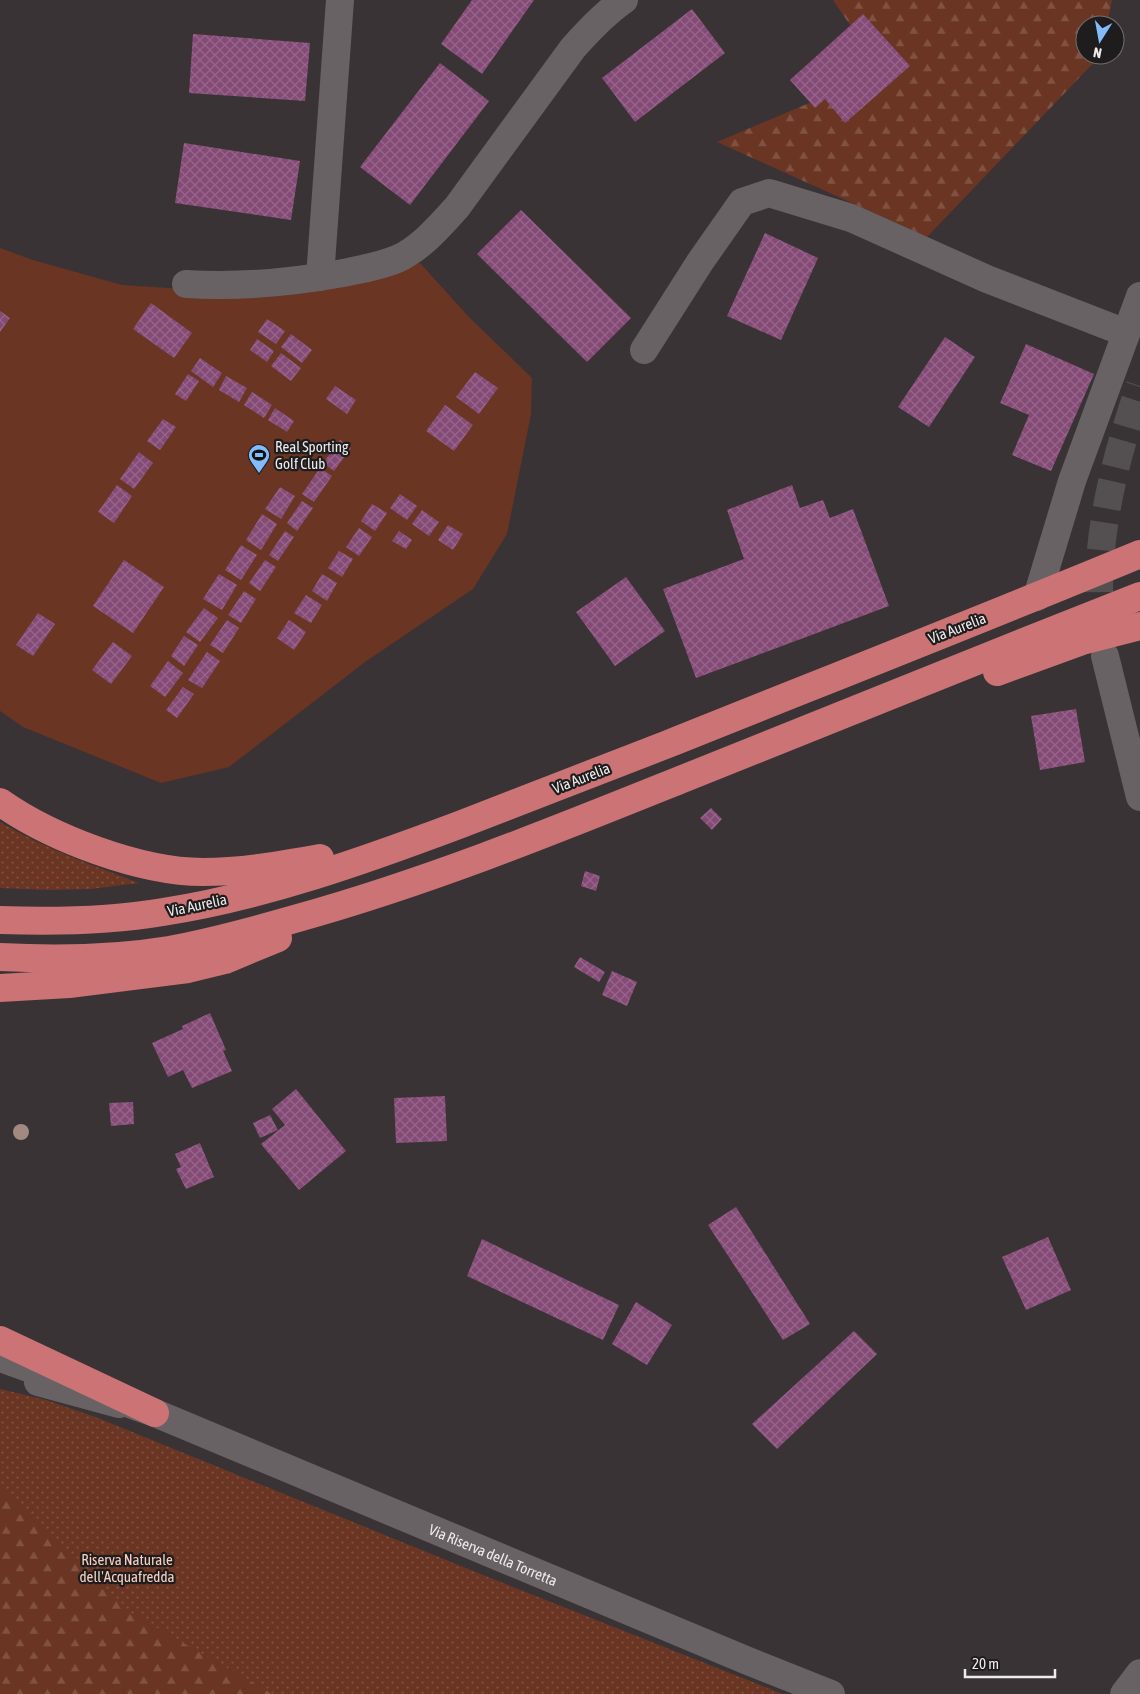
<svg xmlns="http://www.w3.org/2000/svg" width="1140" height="1694" font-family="'Asap Condensed',sans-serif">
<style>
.grass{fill:url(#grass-dots)}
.forest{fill:url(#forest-firs)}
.garden{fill:#6a3522}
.building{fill:url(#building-cross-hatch)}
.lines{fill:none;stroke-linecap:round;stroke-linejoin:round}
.minor-tunnel{stroke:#544f50;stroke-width:28;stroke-dasharray:28 14;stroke-linecap:butt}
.minor{stroke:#696264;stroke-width:28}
.highway{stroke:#cb7375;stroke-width:28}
.tree{fill:#a28981}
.labels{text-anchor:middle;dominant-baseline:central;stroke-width:4.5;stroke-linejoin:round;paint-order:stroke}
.poi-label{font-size:15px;fill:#efebec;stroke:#1e1c1c;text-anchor:start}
.street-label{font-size:15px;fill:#efebec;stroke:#1e1c1c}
.park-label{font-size:15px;fill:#f8cfc0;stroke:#1e1c1c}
</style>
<defs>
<pattern id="grass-dots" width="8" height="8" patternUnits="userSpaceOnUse" patternTransform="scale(1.25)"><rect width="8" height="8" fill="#6a3522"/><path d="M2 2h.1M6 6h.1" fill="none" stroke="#805242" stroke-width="1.8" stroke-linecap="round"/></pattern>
<pattern id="forest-firs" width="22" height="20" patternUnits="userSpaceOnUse" patternTransform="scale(1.25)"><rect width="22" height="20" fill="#6a3522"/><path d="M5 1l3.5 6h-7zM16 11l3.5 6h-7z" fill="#805242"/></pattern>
<pattern id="building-cross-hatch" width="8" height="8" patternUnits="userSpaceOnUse" patternTransform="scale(1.25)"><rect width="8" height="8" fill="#854b77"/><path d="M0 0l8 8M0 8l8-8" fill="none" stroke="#97658a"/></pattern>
</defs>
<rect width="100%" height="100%" fill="#393335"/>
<!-- grass -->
<g class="grass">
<path d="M0,822C43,848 92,865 139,883L91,889L48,890L0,888Z"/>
<path d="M0,1389L46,1400L98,1418L478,1573L783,1694H0Z"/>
</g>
<!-- forest -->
<g class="forest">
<path d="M833,0H1112L1107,25H1085V55H1101L927,237L717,142L882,72Z"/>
<path d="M0,1487L126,1610L272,1694H0Z"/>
</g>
<!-- garden -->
<path class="garden" d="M0,248L33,260L122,285L231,292L321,286L420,263L469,317L532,378L531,414L507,534L473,589L365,662L229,767L161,783L23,727L0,711Z"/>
<!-- building -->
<g class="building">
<path d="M472,0H534L482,74L441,44Z"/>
<path d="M692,9L725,53L635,122L602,78Z"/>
<path d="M863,14L910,66L845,123L825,99L815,108L790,80Z"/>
<path d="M193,34L310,43L305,101L189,93Z"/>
<path d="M440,63L489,101L410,205L360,167Z"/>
<path d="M184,143L300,161L291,220L175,203Z"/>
<path d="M521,210L631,318L587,362L477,254Z"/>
<path d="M765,233L818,258L781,340L727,316Z"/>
<path d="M151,303L192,333L174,358L133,329Z"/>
<path d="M0,311L10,318L0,332Z"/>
<path d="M267,319L285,331L276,344L258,332Z"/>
<path d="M291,334L312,350L302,363L281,347Z"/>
<path d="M945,337L975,357L929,427L898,407Z"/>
<path d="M257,339L274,351L267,362L250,350Z"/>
<path d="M1026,344L1094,374L1051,471L1012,455L1029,415L1000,403Z"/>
<path d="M281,353L301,368L291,381L271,366Z"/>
<path d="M200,358L222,373L213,387L191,371Z"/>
<path d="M475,372L498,388L479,414L456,397Z"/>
<path d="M188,374L199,381L186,401L175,394Z"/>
<path d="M226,376L247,388L239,402L219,390Z"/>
<path d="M335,386L356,400L347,414L326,399Z"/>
<path d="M252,392L272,405L264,418L244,405Z"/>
<path d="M445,405L473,425L454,451L426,431Z"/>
<path d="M275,408L294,421L287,432L268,420Z"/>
<path d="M163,419L176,427L160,450L147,441Z"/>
<path d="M340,440L351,448L334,471L323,463Z"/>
<path d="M139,452L153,463L134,489L120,479Z"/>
<path d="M320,468L332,476L314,502L302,494Z"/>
<path d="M117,485L132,496L114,523L98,512Z"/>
<path d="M792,485L800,508L823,500L830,518L853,509L889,606L696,678L663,589L744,559L727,510Z"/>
<path d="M280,487L295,496L281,519L265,509Z"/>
<path d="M400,494L417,506L407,520L390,508Z"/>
<path d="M302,501L313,508L297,531L287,523Z"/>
<path d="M372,504L387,513L375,531L361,521Z"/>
<path d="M422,510L439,522L429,536L412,524Z"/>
<path d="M262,514L277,524L261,550L246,540Z"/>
<path d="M448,525L463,534L453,550L438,540Z"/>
<path d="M359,528L372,537L359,556L346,547Z"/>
<path d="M285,531L294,537L278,561L269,555Z"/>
<path d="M399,531L412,540L406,549L392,541Z"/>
<path d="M241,545L257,555L241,580L225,570Z"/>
<path d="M339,551L353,559L342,577L328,568Z"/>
<path d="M124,560L164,587L133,633L93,606Z"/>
<path d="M265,560L276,567L260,591L249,583Z"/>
<path d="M219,574L237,585L222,610L203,599Z"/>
<path d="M322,574L337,583L327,601L312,591Z"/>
<path d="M626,577L665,631L615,666L576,612Z"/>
<path d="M244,591L256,599L241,623L228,615Z"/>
<path d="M306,595L322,605L311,623L294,613Z"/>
<path d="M204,608L218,618L200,642L186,632Z"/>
<path d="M38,613L55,624L33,656L16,645Z"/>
<path d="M227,620L239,628L223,653L210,645Z"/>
<path d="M289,620L306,632L294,650L277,638Z"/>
<path d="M184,636L198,645L184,666L171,656Z"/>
<path d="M113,642L132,656L111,684L92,670Z"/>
<path d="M207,652L220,661L202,688L188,680Z"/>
<path d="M168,661L183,673L165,697L150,686Z"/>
<path d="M183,687L194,694L177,718L166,710Z"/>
<path d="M1076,709L1085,762L1040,770L1031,716Z"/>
<path d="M711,808L722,819L712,830L700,818Z"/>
<path d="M585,871L600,876L596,891L581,886Z"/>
<path d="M580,957L605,972L599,982L574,967Z"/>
<path d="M612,971L637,982L627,1006L602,995Z"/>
<path d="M210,1013L226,1050L223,1051L232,1071L192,1088L183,1070L168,1077L152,1043L183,1029L182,1026Z"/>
<path d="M296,1089L346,1151L299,1190L261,1144L285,1125L272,1109Z"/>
<path d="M445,1096L447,1141L396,1143L394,1098Z"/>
<path d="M133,1102L134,1124L111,1126L109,1103Z"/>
<path d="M270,1115L278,1130L260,1138L253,1123Z"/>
<path d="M200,1143L214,1177L186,1189L176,1169L181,1167L175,1154Z"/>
<path d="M736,1207L810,1324L783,1340L708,1225Z"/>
<path d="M1048,1237L1071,1290L1026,1310L1002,1257Z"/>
<path d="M482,1239L619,1305L603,1340L467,1276Z"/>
<path d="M636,1302L672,1325L647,1365L612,1344Z"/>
<path d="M854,1331L877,1354L777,1449L752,1424Z"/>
</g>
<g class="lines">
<!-- minor-tunnel -->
<path class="minor-tunnel" d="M1102,634C1091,551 1113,464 1140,386"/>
<!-- minor -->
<g class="minor">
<path d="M320,277L340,0"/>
<path d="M186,284C237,287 287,283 337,274C357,270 378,267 397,259C420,249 440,226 457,207L573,48C589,30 605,13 624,0"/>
<path d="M644,350L700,262L742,202L769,193L851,218L987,279L1126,333"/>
<path d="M1037,597L1072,481L1140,296"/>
<path d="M1105,656L1140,797"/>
<path d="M0,1358L59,1379"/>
<path d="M38,1382L119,1404"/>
<path id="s1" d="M132,1405L155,1413L748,1661L831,1694"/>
<path d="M1124,1694L1140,1673"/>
</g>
<!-- highway -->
<g class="highway">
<path d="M997,672L1082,641L1140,626"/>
<path d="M0,802C51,838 140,872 203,872C242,872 281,865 320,858"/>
<path d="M0,920C54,922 109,921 163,912C265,896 363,861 459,825C529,798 598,771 668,744C825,681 983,619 1140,554"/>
<path d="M0,957C56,960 114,959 169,950C213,942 256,930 298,918C431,881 558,829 685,778C836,717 988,656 1140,596"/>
<path d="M0,988L69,984L188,969L225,960L278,938"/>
<path d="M0,1340L155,1413"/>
</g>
</g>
<!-- trees -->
<circle class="tree" cx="21" cy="1132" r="8"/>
<!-- icons -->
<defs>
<g id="stadium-pin" transform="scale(1.125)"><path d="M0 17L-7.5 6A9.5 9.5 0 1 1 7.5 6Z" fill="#83bcfb" stroke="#1e1c1c"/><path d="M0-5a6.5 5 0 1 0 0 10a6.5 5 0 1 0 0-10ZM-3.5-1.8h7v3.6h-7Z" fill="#111"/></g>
</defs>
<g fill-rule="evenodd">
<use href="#stadium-pin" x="259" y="455"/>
</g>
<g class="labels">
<!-- poi labels -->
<g class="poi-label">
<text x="275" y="446">Real Sporting<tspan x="275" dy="17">Golf Club</tspan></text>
</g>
<!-- street labels -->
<g class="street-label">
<text transform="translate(957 628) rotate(-21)">Via Aurelia</text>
<text transform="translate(581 778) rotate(-21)">Via Aurelia</text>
<text transform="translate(197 905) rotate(-12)">Via Aurelia</text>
<text stroke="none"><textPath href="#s1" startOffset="391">Via Riserva della Torretta</textPath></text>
</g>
<!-- park labels -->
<g class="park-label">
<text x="127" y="1559">Riserva Naturale<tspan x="127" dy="17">dell'Acquafredda</tspan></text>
</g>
</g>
<!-- north arrow -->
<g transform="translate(1100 40) rotate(191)"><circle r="24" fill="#1e1c1c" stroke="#726f6f"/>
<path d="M0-4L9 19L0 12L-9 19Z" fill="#83bcfb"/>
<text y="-8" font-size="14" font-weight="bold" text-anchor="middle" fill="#efebec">N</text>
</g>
<!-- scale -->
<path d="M965 1669v8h90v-8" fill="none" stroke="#efebec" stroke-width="2.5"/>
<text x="972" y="1669" font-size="15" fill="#efebec" stroke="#1e1c1c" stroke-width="4" paint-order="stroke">20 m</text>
</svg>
